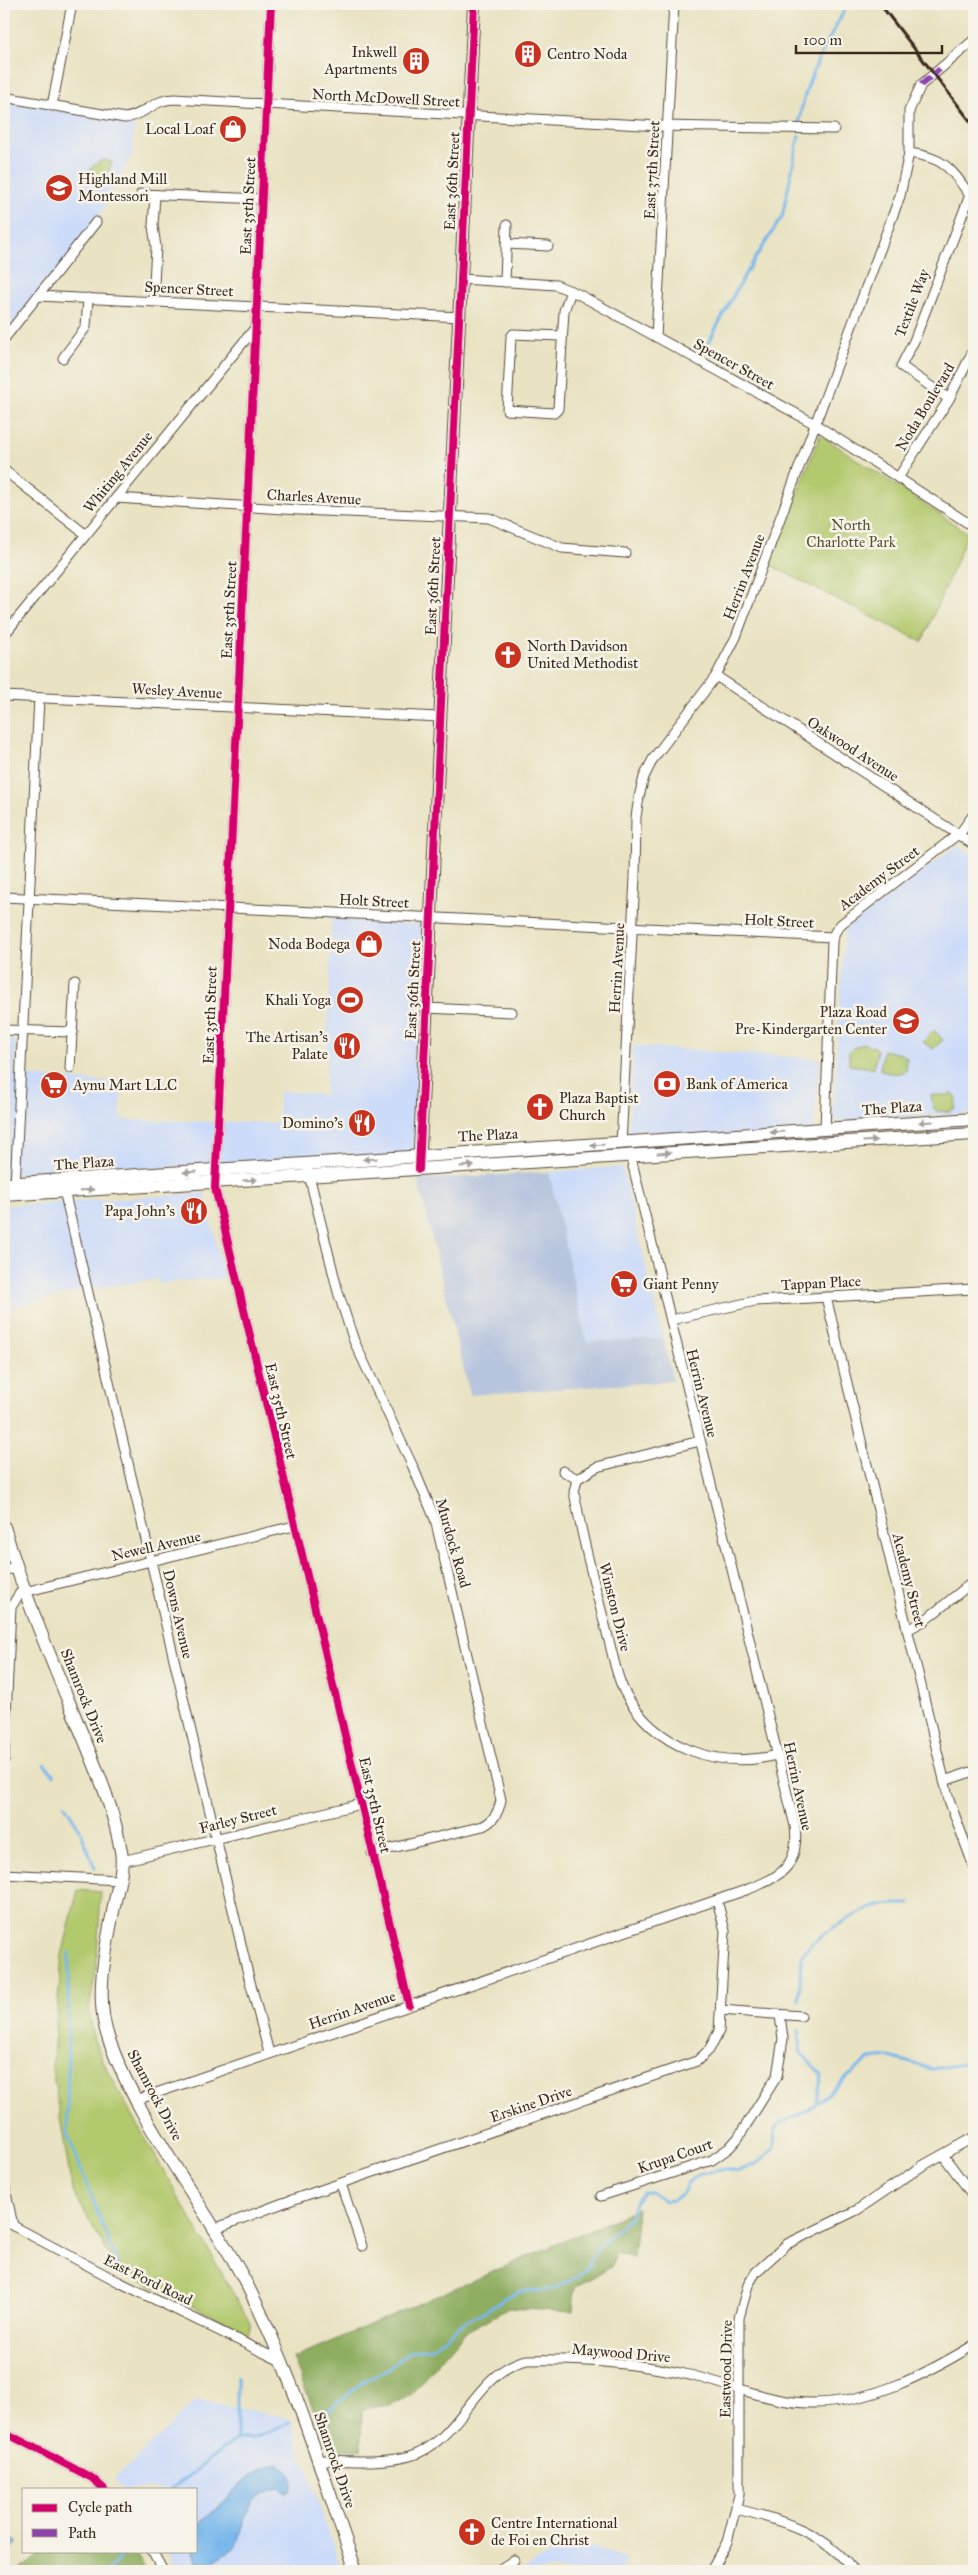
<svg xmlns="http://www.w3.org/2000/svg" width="978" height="2575" font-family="'IM FELL Great Primer',serif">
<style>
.built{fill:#ccdbf9}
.industrial{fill:#b8c5de}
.green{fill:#b3c96e;stroke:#777a46}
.forest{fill:#8ead61;stroke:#646c40}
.water{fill:#78b8ec;stroke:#5a7185}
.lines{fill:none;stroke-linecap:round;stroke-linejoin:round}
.stream{stroke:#78b8ec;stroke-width:3}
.street-casing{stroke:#554637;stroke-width:11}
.secondary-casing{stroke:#554637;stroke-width:14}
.street{stroke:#fff;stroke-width:9}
.secondary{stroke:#fff;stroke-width:12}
.rail{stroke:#3b2a1e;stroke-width:3}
.quiet{stroke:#8e44ad;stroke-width:6;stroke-dasharray:12 6;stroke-linecap:butt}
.cycleway-casing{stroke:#f7f3e8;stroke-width:11}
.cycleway{stroke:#d6006c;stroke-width:8}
.oneway{fill:#a79f9a}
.labels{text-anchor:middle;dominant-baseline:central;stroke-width:5;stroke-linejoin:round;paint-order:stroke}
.poi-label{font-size:15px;fill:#3b2a1e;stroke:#f7f3e8;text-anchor:end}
.street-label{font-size:15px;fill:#3b2a1e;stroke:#f7f3e8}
.park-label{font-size:15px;fill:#595232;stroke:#f7f3e8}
</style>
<rect width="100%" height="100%" fill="#f7f3e8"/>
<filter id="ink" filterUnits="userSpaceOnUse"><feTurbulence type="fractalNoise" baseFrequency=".02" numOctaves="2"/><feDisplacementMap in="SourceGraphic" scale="10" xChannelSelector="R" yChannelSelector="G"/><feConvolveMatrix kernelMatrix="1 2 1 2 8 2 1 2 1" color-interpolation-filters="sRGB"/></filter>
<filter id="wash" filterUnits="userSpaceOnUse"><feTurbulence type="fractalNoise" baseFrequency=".0096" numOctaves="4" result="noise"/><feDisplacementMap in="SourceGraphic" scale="20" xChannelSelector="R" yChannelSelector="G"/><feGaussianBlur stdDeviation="1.12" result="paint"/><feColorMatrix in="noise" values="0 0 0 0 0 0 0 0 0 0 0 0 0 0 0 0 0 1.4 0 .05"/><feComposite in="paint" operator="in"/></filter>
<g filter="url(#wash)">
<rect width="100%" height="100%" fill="#e9e3c3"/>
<!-- built -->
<g class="built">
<path d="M4,95L134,117L133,153L96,222L4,338Z"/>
<path d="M958,845L974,855V1113L832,1121L845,929Z"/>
<path d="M332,918L425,925L419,971V1063L414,1158L4,1174V1039L16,1040L14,1075L121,1083V1120L278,1123L279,1091L325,1095Z"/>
<path d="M633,1046L820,1059L813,1136L628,1140Z"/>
<path d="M622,1167L663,1338L587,1342L549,1172Z"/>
<path d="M205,1193L224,1278L159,1283L158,1279L79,1291L14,1307L6,1273H4V1206Z"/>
<path d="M197,2400L289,2418L342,2571H177L167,2551H196V2489H122L114,2479Z"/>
<path d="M576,2540L628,2560L620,2571H520Z"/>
</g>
<!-- industrial -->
<path class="industrial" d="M549,1172L587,1342L663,1338L673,1381L470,1395L418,1180Z"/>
<!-- green -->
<g class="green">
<path d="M104,160L112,162L107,177L102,181L93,180L88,175C91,166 96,163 104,160Z"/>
<path d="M820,435L968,533L922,642L770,565Z"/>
<path d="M934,1030L943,1040L933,1049L923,1042Z"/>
<path d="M865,1043L869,1047L874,1046L877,1050L874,1068L849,1065V1052L853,1048Z"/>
<path d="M883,1050L901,1054L907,1058L906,1071C900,1075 887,1074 880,1070Z"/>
<path d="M951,1093L957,1098L955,1108L949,1112L936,1111L933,1107L931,1095H948Z"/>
<path d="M78,1890L101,1892L96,1971L89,2009L94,2040L109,2074L251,2325L248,2334L116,2267L72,2190L52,2068L62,1955Z"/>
</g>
<!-- forest -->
<g class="forest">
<path d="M638,2209L633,2258L616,2253L611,2267L575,2287L573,2312L509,2308L465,2332L410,2395L390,2405L362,2409L361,2450L338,2449L326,2442L293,2358Z"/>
<path d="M45,2551H134L147,2571H18Z"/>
</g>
<!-- water -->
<g class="water">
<path d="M278,2463C289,2469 295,2479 291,2491L286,2493L279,2488C246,2492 245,2521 236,2546L208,2565L197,2562L194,2551L196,2526C222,2508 247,2468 278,2463Z"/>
<path d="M10,2536L18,2542L6,2557L4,2555V2543Z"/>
</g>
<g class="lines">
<!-- stream -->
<g class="stream">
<path d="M799,124C804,80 827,42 848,4"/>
<path d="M705,349L744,276L782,217L799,136"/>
<path d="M44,1764L54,1775"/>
<path d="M64,1804L79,1828L95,1868"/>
<path d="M69,1953L67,2133L118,2265"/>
<path d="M799,2000C800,1992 800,1961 802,1957C808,1939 861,1910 879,1906C890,1903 899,1904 910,1904"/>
<path d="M799,2030L801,2053L822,2075L816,2103"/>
<path d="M323,2415L364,2381L383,2372L409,2352L431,2348L466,2321L498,2304L504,2298L521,2291H539L555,2288L579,2276L586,2269L599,2246L630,2217L636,2201L643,2192H652L665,2201L674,2200L683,2193L688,2183L698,2175L724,2169L737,2172L760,2162L774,2148L775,2131L779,2124L807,2111L869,2059L890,2057L932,2069L974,2062"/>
<path d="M237,2439V2377"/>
<path d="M171,2489L237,2439H252L290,2422"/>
<path d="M108,2571L123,2551"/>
</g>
</g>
</g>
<g filter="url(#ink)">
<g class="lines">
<!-- street casing -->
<g class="street-casing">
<g id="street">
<path d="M271,4L215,1188L409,2005"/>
<path d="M4,97L125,118C144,116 154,99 174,99L660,126L834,129"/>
<path d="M52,106L72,4"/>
<path d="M909,153C948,158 952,171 974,201"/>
<path d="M141,194L262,199"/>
<path d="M506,244L548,246"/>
<path d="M461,279L556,285L578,294L815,424L974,527"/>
<path d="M505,282L507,225"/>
<path d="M38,296L460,317"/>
<path d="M153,301L156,247L153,226L155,195"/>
<path d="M561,336L513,334L511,337L507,410L554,413L558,409L564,311L571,291"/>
<path d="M656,337L674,4"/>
<path d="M4,339L96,222"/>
<path d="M63,358L86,327L88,298"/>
<path d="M949,399L901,366L914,341L970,195"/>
<path d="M4,470L85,534"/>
<path d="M898,478L949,399L974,349"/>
<path d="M116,498L299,510L489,518L562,548L625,553"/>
<path d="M4,635L255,328"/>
<path d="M716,676L974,845"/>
<path d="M4,696L439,717"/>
<path d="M4,897L833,937"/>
<path d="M426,1008L512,1012"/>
<path d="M4,1030L73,1032"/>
<path d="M70,1068L75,984"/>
<path d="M825,1129L832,941L835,932L841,924L961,832L974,814"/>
<path d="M621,1144L635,878L636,817L639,797L644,777L653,759L716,676L736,637L900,196L909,153V111L921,85L974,40"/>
<path d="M308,1171L338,1292L354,1341L413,1467L435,1519L501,1800C499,1811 494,1821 483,1826L372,1853"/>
<path d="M63,1186L248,1974L269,2053"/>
<path d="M15,1187L39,698"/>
<path d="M826,1297L949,1800L974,1867"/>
<path d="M671,1320L755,1301L974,1289"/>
<path d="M700,1441L597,1467L577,1479L574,1492L577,1507C585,1551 597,1594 608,1637C613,1655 616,1675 624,1691C654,1748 718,1770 777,1755"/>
<path d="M563,1471L577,1479"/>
<path d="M4,1568L16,1570"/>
<path d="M907,1630L924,1621L974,1581"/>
<path d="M4,1760L11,1607L20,1593L294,1526"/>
<path d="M944,1781L974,1771"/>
<path d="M122,1861L361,1804"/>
<path d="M4,1874L119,1880"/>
<path d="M721,2010L801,2016"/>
<path d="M136,2100L746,1890C780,1877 800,1867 795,1826L630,1154"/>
<path d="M943,2155L974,2197"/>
<path d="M4,2183L13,2226"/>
<path d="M341,2184L362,2246"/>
<path d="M601,2196L712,2160L729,2148L738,2138L777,2076L783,2039L780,2015"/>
<path d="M4,2221L119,2282L281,2361"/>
<path d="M214,2229L283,2203L697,2061L709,2050L719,2031L725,1931L717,1900"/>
<path d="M4,2432L92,2478L104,2489"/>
<path d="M317,2460C347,2460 381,2464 410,2456C461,2442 474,2371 527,2360C580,2359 637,2363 689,2375C731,2384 772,2404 815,2403C873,2402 926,2374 974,2345"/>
<path d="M736,2509C779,2519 827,2533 854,2571"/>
<path d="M152,2551L163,2571"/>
<path d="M497,2571L514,2560"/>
<path d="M711,2571L727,2542L739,2495V2318L748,2285L756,2272L787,2244L857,2210L922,2166L974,2137"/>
</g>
</g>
<!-- secondary casing -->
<g class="secondary-casing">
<g id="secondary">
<path d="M419,1169L474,4"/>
<path d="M4,1184L974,1119"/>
<path d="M4,1195L974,1134"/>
<path d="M4,1527C23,1592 49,1654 75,1717C93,1761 113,1804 121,1851C124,1867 118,1885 115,1901C107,1945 93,1996 109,2040C140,2126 202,2201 245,2281C293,2373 322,2474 356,2571"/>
</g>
</g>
<!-- street -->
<use href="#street" class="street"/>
<!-- secondary -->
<use href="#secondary" class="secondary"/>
<!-- rail -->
<path class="rail" d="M880,4L974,126"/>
<!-- quiet -->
<path class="quiet" d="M921,85L940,69"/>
<!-- cycleway casing -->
<g class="cycleway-casing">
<g id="cycleway">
<path d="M271,4L215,1188L409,2005"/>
<path d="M419,1169L474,4"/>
<path d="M4,2432L92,2478L104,2489"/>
</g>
</g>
<!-- cycleway -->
<use href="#cycleway" class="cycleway"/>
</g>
<!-- one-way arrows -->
<defs><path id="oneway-solid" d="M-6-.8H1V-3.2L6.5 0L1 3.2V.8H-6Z" transform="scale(1.25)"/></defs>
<g class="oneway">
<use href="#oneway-solid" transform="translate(926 1122) rotate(176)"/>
<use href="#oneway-solid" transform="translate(777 1132) rotate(176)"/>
<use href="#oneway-solid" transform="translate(870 1141) rotate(-4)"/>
<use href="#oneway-solid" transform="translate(597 1145) rotate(177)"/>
<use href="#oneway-solid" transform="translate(664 1153) rotate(-3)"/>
<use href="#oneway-solid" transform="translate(370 1159) rotate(176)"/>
<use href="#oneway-solid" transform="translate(467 1166) rotate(-4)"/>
<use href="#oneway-solid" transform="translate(190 1172) rotate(176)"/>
<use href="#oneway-solid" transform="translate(250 1180) rotate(-4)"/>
<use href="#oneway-solid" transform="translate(87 1190) rotate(-3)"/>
</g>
</g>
<!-- icons -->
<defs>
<g id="building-disc" transform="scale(1.4375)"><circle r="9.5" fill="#c8321e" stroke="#f7f3e8"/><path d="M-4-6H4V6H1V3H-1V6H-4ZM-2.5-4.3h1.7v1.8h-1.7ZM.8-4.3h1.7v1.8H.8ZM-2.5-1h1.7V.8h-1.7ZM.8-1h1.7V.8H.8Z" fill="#fff"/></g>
<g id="shop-disc" transform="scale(1.4375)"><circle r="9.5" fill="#c8321e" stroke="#f7f3e8"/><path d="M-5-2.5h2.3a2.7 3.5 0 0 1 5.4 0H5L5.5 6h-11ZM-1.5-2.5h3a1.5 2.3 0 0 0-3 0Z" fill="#fff"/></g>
<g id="school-disc" transform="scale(1.4375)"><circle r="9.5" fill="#c8321e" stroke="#f7f3e8"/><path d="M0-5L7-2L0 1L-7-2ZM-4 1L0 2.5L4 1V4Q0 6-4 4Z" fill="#fff"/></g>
<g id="church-disc" transform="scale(1.4375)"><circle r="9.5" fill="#c8321e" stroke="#f7f3e8"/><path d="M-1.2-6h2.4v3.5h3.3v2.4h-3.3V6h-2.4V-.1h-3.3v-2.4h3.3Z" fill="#fff"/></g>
<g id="stadium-disc" transform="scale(1.4375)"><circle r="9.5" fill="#c8321e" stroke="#f7f3e8"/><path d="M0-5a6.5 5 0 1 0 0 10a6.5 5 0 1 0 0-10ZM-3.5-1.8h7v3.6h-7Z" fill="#fff"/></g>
<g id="restaurant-disc" transform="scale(1.4375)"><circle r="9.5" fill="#c8321e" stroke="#f7f3e8"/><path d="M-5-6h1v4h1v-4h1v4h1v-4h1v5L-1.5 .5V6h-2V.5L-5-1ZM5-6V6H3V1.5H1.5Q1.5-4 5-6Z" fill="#fff"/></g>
<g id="bank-disc" transform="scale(1.4375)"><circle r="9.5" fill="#c8321e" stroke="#f7f3e8"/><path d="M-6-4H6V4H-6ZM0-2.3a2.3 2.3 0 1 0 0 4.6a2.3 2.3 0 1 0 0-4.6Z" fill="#fff"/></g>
<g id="supermarket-disc" transform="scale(1.4375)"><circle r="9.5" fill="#c8321e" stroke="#f7f3e8"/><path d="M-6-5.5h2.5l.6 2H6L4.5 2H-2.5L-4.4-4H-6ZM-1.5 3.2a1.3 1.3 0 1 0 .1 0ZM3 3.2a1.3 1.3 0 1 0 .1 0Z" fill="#fff"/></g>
</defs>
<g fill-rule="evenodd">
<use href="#building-disc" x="528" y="54"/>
<use href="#building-disc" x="416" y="61"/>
<use href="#shop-disc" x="233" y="129"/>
<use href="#school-disc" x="59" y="188"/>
<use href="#church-disc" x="508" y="655"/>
<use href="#shop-disc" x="369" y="944"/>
<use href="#stadium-disc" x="350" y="1000"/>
<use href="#school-disc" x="906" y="1021"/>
<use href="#restaurant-disc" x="347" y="1046"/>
<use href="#bank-disc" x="667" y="1084"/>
<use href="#supermarket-disc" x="54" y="1085"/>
<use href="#church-disc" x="540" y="1107"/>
<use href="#restaurant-disc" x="362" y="1123"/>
<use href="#restaurant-disc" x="194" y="1211"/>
<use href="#supermarket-disc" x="624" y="1284"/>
<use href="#church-disc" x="472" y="2532"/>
</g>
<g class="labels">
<!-- poi labels -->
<g class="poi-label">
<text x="397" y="52">Inkwell<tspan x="397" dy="17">Apartments</tspan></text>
<text x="547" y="54" text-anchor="start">Centro Noda</text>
<text x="214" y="129">Local Loaf</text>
<text x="78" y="179" text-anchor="start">Highland Mill<tspan x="78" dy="17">Montessori</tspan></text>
<text x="527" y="646" text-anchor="start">North Davidson<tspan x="527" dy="17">United Methodist</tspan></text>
<text x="350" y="944">Noda Bodega</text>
<text x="331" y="1000">Khali Yoga</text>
<text x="887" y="1012">Plaza Road<tspan x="887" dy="17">Pre-Kindergarten Center</tspan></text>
<text x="328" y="1037">The Artisan's<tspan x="328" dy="17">Palate</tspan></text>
<text x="686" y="1084" text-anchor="start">Bank of America</text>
<text x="73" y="1085" text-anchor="start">Aynu Mart LLC</text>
<text x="559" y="1098" text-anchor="start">Plaza Baptist<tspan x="559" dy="17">Church</tspan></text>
<text x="343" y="1123">Domino's</text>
<text x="175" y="1211">Papa John's</text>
<text x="643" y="1284" text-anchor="start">Giant Penny</text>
<text x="491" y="2523" text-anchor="start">Centre International<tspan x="491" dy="17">de Foi en Christ</tspan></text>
</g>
<!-- street labels -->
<g class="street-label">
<text transform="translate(386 98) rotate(3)">North McDowell Street</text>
<text transform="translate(652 170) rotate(-87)">East 37th Street</text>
<text transform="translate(452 181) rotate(-87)">East 36th Street</text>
<text transform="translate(248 206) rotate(-87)">East 35th Street</text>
<text transform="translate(189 289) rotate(3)">Spencer Street</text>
<text transform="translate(912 303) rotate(-69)">Textile Way</text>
<text transform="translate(734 364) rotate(29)">Spencer Street</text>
<text transform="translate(925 407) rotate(-59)">Noda Boulevard</text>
<text transform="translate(118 472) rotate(-51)">Whiting Avenue</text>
<text transform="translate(314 497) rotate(3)">Charles Avenue</text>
<text transform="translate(744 577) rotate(-69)">Herrin Avenue</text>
<text transform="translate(433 586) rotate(-87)">East 36th Street</text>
<text transform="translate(229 610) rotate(-87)">East 35th Street</text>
<text transform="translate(177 691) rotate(3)">Wesley Avenue</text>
<text transform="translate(853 749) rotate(33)">Oakwood Avenue</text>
<text transform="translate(879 878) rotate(-37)">Academy Street</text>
<text transform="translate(374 901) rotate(3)">Holt Street</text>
<text transform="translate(779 921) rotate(3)">Holt Street</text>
<text transform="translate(617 968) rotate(-87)">Herrin Avenue</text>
<text transform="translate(413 990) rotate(-87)">East 36th Street</text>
<text transform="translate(210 1015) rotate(-88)">East 35th Street</text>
<text transform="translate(892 1108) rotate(-4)">The Plaza</text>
<text transform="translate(488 1135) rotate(-3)">The Plaza</text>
<text transform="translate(84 1163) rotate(-4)">The Plaza</text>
<text transform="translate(821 1283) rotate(-3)">Tappan Place</text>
<text transform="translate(702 1393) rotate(76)">Herrin Avenue</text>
<text transform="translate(281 1411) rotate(77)">East 35th Street</text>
<text transform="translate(453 1543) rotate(74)">Murdock Road</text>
<text transform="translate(156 1546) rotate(-13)">Newell Avenue</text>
<text transform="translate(909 1580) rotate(76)">Academy Street</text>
<text transform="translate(615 1607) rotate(76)">Winston Drive</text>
<text transform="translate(178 1614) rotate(77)">Downs Avenue</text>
<text transform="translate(84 1696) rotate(68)">Shamrock Drive</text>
<text transform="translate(798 1786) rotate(78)">Herrin Avenue</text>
<text transform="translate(375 1805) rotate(77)">East 35th Street</text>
<text transform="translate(238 1819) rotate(-14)">Farley Street</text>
<text transform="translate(352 2010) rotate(-19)">Herrin Avenue</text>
<text transform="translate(155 2095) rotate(62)">Shamrock Drive</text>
<text transform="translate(531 2104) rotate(-19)">Erskine Drive</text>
<text transform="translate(675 2156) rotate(-19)">Krupa Court</text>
<text transform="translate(148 2280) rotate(26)">East Ford Road</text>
<text transform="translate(621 2353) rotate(5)">Maywood Drive</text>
<text transform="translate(726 2369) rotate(-89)">Eastwood Drive</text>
<text transform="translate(335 2460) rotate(71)">Shamrock Drive</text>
</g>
<!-- park labels -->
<g class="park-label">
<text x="851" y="525">North<tspan x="851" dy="17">Charlotte Park</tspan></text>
</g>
</g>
<!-- margin -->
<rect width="978" height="2575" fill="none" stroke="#f7f3e8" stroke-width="20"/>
<!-- legend -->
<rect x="22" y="2488" width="175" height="65" fill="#f7f3e8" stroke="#aca397"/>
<rect x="32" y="2504" width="25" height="8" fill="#d6006c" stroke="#aca397"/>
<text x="68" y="2512" font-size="15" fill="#3b2a1e">Cycle path</text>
<rect x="32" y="2529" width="25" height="8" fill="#8e44ad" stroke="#aca397"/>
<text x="68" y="2538" font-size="15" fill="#3b2a1e">Path</text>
<!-- scale -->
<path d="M796 45v8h146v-8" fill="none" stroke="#3b2a1e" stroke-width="2.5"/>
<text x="803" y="45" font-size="15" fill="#3b2a1e" stroke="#f7f3e8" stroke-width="4" paint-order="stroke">100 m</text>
</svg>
